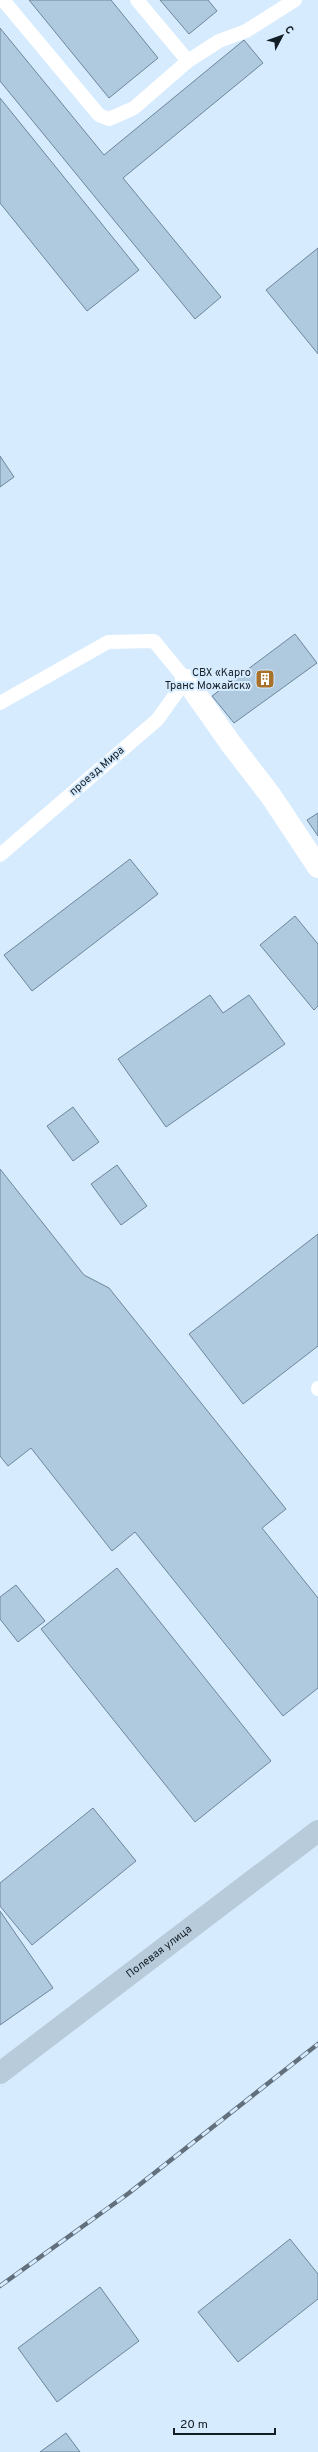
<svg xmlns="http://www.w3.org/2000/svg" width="318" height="2452" font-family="Overpass,sans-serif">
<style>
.building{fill:#afc9df;stroke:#6d869b}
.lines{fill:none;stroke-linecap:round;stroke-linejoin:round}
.service{stroke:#fff;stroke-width:14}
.minor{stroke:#fff;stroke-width:22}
.secondary{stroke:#b8cbda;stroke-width:22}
.rail-casing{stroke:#61707c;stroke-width:4.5}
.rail{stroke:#d6ebfe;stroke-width:3;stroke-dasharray:9;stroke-linecap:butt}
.labels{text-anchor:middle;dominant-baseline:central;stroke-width:4;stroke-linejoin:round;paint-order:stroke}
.poi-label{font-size:11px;fill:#131d25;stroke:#d6ebfe;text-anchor:end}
.street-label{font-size:11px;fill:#131d25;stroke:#d6ebfe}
</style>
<rect width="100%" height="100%" fill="#d6ebfe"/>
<!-- building -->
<g class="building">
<path d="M29,0H111L158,58L109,98Z"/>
<path d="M160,0H208L217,11L189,34Z"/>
<path d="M0,28L104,155L244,40L263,63L123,178L221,297L195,319L0,81Z"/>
<path d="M0,98L139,270L87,311L0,203Z"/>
<path d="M318,248V354L266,290Z"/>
<path d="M0,456L14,477L0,487Z"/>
<path d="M295,634L317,663L234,723L212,696Z"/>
<path d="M318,813V836L307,820Z"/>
<path d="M130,859L158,894L32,991L4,955Z"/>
<path d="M295,916L318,944V1006L314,1010L260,945Z"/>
<path d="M210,995L223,1013L249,995L285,1044L166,1127L118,1059Z"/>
<path d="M73,1107L99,1142L73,1161L47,1126Z"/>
<path d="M117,1165L147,1206L121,1225L91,1184Z"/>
<path d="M0,1169L84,1275L109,1288L286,1509L262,1528L318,1598V1688L283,1716L135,1532L112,1551L31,1448L8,1466L0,1456Z"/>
<path d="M318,1234V1346L243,1404L189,1334Z"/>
<path d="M117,1568L271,1761L195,1822L41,1629Z"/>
<path d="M16,1585L45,1621L18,1642L0,1619V1597Z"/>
<path d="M93,1808L136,1861L32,1945L0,1906V1883Z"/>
<path d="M0,1911L53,1988L0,2025Z"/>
<path d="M290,2239L318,2274V2299L238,2362L198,2312Z"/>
<path d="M100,2287L139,2341L57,2402L18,2348Z"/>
<path d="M66,2433L80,2452H40Z"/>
</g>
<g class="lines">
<!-- service -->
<g class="service">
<path d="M3,0L99,115L109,119L134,108L188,61L219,41L246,31L295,0"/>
<path d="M137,0L188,61"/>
<path d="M0,703L108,642L154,641L186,680L157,720L0,855"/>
<path d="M318,1388V1389"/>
</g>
<!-- minor -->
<path class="minor" d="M186,680L231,744L271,796L318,867"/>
<!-- secondary -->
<path class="secondary" id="s1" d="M0,2073L318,1831"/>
<!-- rail casing -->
<g class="rail-casing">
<path id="rail" d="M0,2286L129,2193L318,2044"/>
</g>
<!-- rail -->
<use href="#rail" class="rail"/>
</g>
<!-- icons -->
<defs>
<g id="building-square" transform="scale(1)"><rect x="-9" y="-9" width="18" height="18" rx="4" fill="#a8722d" stroke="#d6ebfe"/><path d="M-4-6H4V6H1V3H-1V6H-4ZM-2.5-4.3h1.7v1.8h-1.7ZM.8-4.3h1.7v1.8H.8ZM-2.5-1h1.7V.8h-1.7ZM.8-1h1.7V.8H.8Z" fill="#fff"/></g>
</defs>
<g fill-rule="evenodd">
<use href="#building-square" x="265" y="679"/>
</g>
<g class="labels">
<!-- poi labels -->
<g class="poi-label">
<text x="251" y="673">СВХ «Карго<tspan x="251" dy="13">Транс Можайск»</tspan></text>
</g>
<!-- street labels -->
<g class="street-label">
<text transform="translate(97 771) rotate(-41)">проезд Мира</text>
<text stroke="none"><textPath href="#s1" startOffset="200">Полевая улица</textPath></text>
</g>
</g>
<!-- north arrow -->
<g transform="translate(282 36) rotate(49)" stroke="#d6ebfe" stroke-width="3" paint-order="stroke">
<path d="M0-3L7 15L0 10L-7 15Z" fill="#131d25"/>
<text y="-6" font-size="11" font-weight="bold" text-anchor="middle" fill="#131d25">С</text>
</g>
<!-- scale -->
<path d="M174 2428v6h101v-6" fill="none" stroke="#131d25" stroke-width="2"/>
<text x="180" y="2428" font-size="12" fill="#131d25" stroke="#d6ebfe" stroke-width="3" paint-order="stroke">20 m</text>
</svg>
